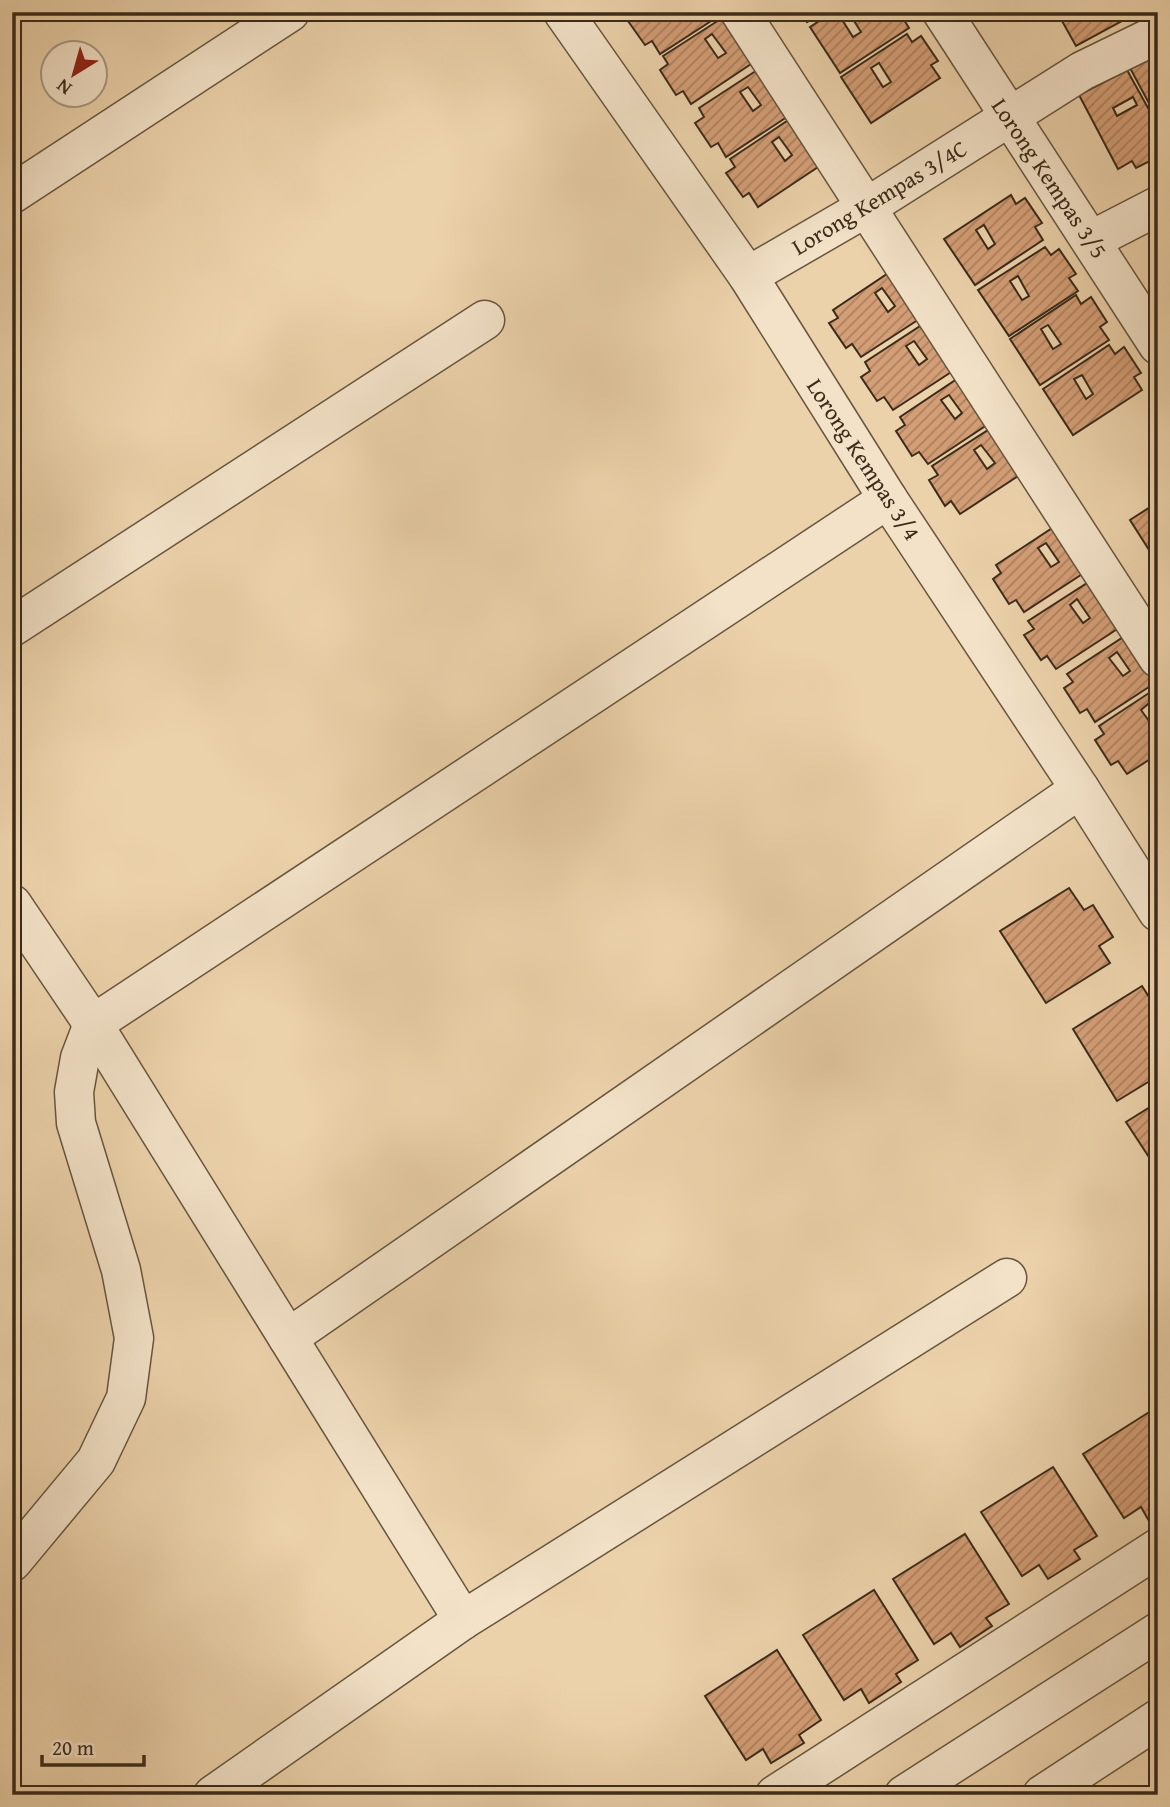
<svg xmlns="http://www.w3.org/2000/svg" width="1170" height="1807" font-family="'Gentium Book Plus',serif">
<style>
.building{fill:url(#building-hatch);stroke:#3b2b1a;stroke-width:2;fill-rule:evenodd}
.lines{fill:none;stroke-linecap:round;stroke-linejoin:round}
.minor-casing{stroke:#67553e;stroke-width:41}
.minor{stroke:#f3e2c8;stroke-width:38}
.labels{text-anchor:middle;dominant-baseline:central;stroke-width:5;stroke-linejoin:round;paint-order:stroke}
.street-label{font-size:23px;fill:#3b2b1a;stroke:#f3e2c8}
</style>
<defs>
<pattern id="building-hatch" width="6" height="6" patternUnits="userSpaceOnUse" patternTransform="scale(1.75)"><rect width="6" height="6" fill="#d49e76"/><path d="M-1 1l2-2M0 6l6-6M5 7l2-2" fill="none" stroke="#ad8160"/></pattern>
</defs>
<rect width="100%" height="100%" fill="#ecd2ab"/>
<filter id="stains"><feTurbulence type="fractalNoise" baseFrequency=".00286" numOctaves="4"/><feColorMatrix values="0 0 0 0 .2 0 0 0 0 .09 0 0 0 0 .02 0 0 0 .5 -.17"/></filter>
<radialGradient id="worn" r=".72"><stop offset=".6" stop-color="#630" stop-opacity="0"/><stop offset="1" stop-color="#630" stop-opacity=".3"/></radialGradient>
<!-- building -->
<g class="building">
<path d="M636,12H725L660,54L652,41L645,45L628,21L637,14Z"/>
<path d="M801,12H823L807,22Z"/>
<path d="M833,12H905L901,15L909,28L840,73L810,27ZM849,13L861,32L853,37L841,18Z"/>
<path d="M1057,12H1119L1124,20L1076,46Z"/>
<path d="M1127,12H1149L1131,21Z"/>
<path d="M730,13L760,58L691,104L683,91L676,95L660,70L668,64L663,56ZM712,34L726,53L718,58L705,39Z"/>
<path d="M907,34L912,42L921,36L938,61L931,65L940,78L871,123L841,77ZM879,63L891,82L883,87L871,68Z"/>
<path d="M1158,54L1156,85L1158,120L1130,68Z"/>
<path d="M765,65L796,111L726,157L718,143L711,147L695,123L704,117L699,108ZM748,87L761,105L753,111L740,92Z"/>
<path d="M1127,70L1158,126V157L1136,168L1132,161L1118,169L1079,95ZM1133,97L1137,105L1117,116L1113,108Z"/>
<path d="M796,115L827,161L758,207L749,193L743,197L726,173L735,167L730,159ZM779,137L792,155L785,161L772,142Z"/>
<path d="M1011,195L1016,204L1025,198L1042,223L1035,227L1043,240L975,285L944,239ZM984,225L995,244L988,249L976,230Z"/>
<path d="M1045,247L1051,255L1059,249L1076,274L1069,278L1078,291L1009,336L978,290ZM1018,276L1029,296L1022,300L1010,281Z"/>
<path d="M899,266L930,312L861,357L852,344L846,348L829,323L838,318L833,310ZM882,288L895,306L888,312L875,293Z"/>
<path d="M1076,295L1081,304L1091,297L1107,322L1100,327L1109,340L1040,385L1010,339ZM1048,325L1061,344L1053,349L1041,329Z"/>
<path d="M931,319L962,365L893,410L884,397L877,401L861,377L870,371L865,362ZM914,341L927,359L919,365L906,346Z"/>
<path d="M1109,345L1115,354L1124,347L1141,373L1134,377L1142,390L1073,435L1043,389ZM1082,375L1093,394L1086,399L1074,379Z"/>
<path d="M966,373L996,419L928,464L919,452L912,456L896,431L905,425L900,417ZM949,395L962,413L955,419L941,400Z"/>
<path d="M999,423L1029,469L960,514L951,501L945,506L929,480L938,475L932,466ZM981,445L995,463L987,469L974,450Z"/>
<path d="M1158,502L1157,513L1158,564L1130,520Z"/>
<path d="M1063,521L1093,567L1024,612L1016,600L1009,604L993,579L1001,573L996,565ZM1046,543L1059,562L1051,567L1038,548Z"/>
<path d="M1095,578L1125,624L1056,669L1047,656L1041,660L1024,635L1034,629L1028,621ZM1077,599L1090,618L1083,623L1070,605Z"/>
<path d="M1134,630L1158,666V681L1095,722L1087,709L1080,713L1064,688L1073,682L1067,674ZM1117,652L1130,671L1123,676L1109,658Z"/>
<path d="M1158,687V718L1148,704L1141,710L1154,728L1158,726V754L1127,774L1118,761L1111,765L1095,740L1104,734L1099,726Z"/>
<path d="M1069,888L1084,910L1093,905L1113,937L1099,946L1110,963L1046,1003L1000,931Z"/>
<path d="M1142,986L1156,1008L1158,1007V1076L1117,1101L1073,1029Z"/>
<path d="M1158,1102V1171L1126,1122Z"/>
<path d="M1154,1409L1158,1414V1516L1149,1521L1141,1507L1124,1518L1083,1454Z"/>
<path d="M1053,1467L1097,1536L1074,1550L1080,1559L1048,1579L1039,1565L1022,1576L981,1512Z"/>
<path d="M965,1534L1009,1604L986,1618L992,1626L960,1647L951,1633L934,1644L893,1579Z"/>
<path d="M874,1590L918,1660L896,1674L901,1682L869,1703L861,1689L844,1700L803,1635Z"/>
<path d="M777,1650L821,1720L799,1735L804,1743L771,1763L763,1749L746,1760L705,1696Z"/>
</g>
<g class="lines">
<!-- minor casing -->
<g class="minor-casing">
<g id="minor">
<path d="M563,12L748,276L888,499L1080,789L1158,912"/>
<path d="M740,12L1158,658"/>
<path d="M942,12L1158,345"/>
<path d="M12,194L290,12"/>
<path d="M1092,240L1158,206"/>
<path d="M748,276L867,207L1082,71L1158,34"/>
<path d="M12,627L485,320"/>
<path d="M12,904L93,1024L463,1620"/>
<path d="M288,1338L1080,789"/>
<path d="M12,1562L96,1461L126,1398L134,1338L121,1270L76,1123L74,1092L80,1058L93,1024L888,499"/>
<path d="M213,1795L463,1620L1007,1278"/>
<path d="M775,1795L1158,1548"/>
<path d="M904,1795L1158,1632"/>
<path d="M1042,1795L1158,1719"/>
</g>
</g>
<!-- minor -->
<use href="#minor" class="minor"/>
</g>
<g class="labels">
<!-- street labels -->
<g class="street-label">
<text transform="translate(1050 178) rotate(56)">Lorong Kempas 3/5</text>
<text transform="translate(879 197) rotate(-31)">Lorong Kempas 3/4C</text>
<text transform="translate(864 459) rotate(57)">Lorong Kempas 3/4</text>
</g>
</g>
<!-- margin -->
<rect width="1170" height="1807" fill="none" stroke="#ecd2ab" stroke-width="42"/>
<rect x="14" y="14" width="1142" height="1779" fill="none" stroke="#3b2b1a" stroke-width="3.5"/>
<rect x="21" y="21" width="1128" height="1765" fill="none" stroke="#3b2b1a" stroke-width="2"/>
<!-- north arrow -->
<g transform="translate(74 74) rotate(217)"><circle r="33" fill="#f3e2c8" stroke="#a99982" stroke-width="2"/>
<path d="M0-5L12 26L0 18L-12 26Z" fill="#8f2418"/>
<text y="-10" font-size="19" font-weight="bold" text-anchor="middle" fill="#3b2b1a">N</text>
</g>
<!-- scale -->
<path d="M42 1755v10h102v-10" fill="none" stroke="#3b2b1a" stroke-width="3.5"/>
<text x="52" y="1755" font-size="21" fill="#3b2b1a" stroke="#f3e2c8" stroke-width="5" paint-order="stroke">20 m</text>
<rect width="100%" height="100%" filter="url(#stains)"/>
<rect width="100%" height="100%" fill="url(#worn)"/>
</svg>
